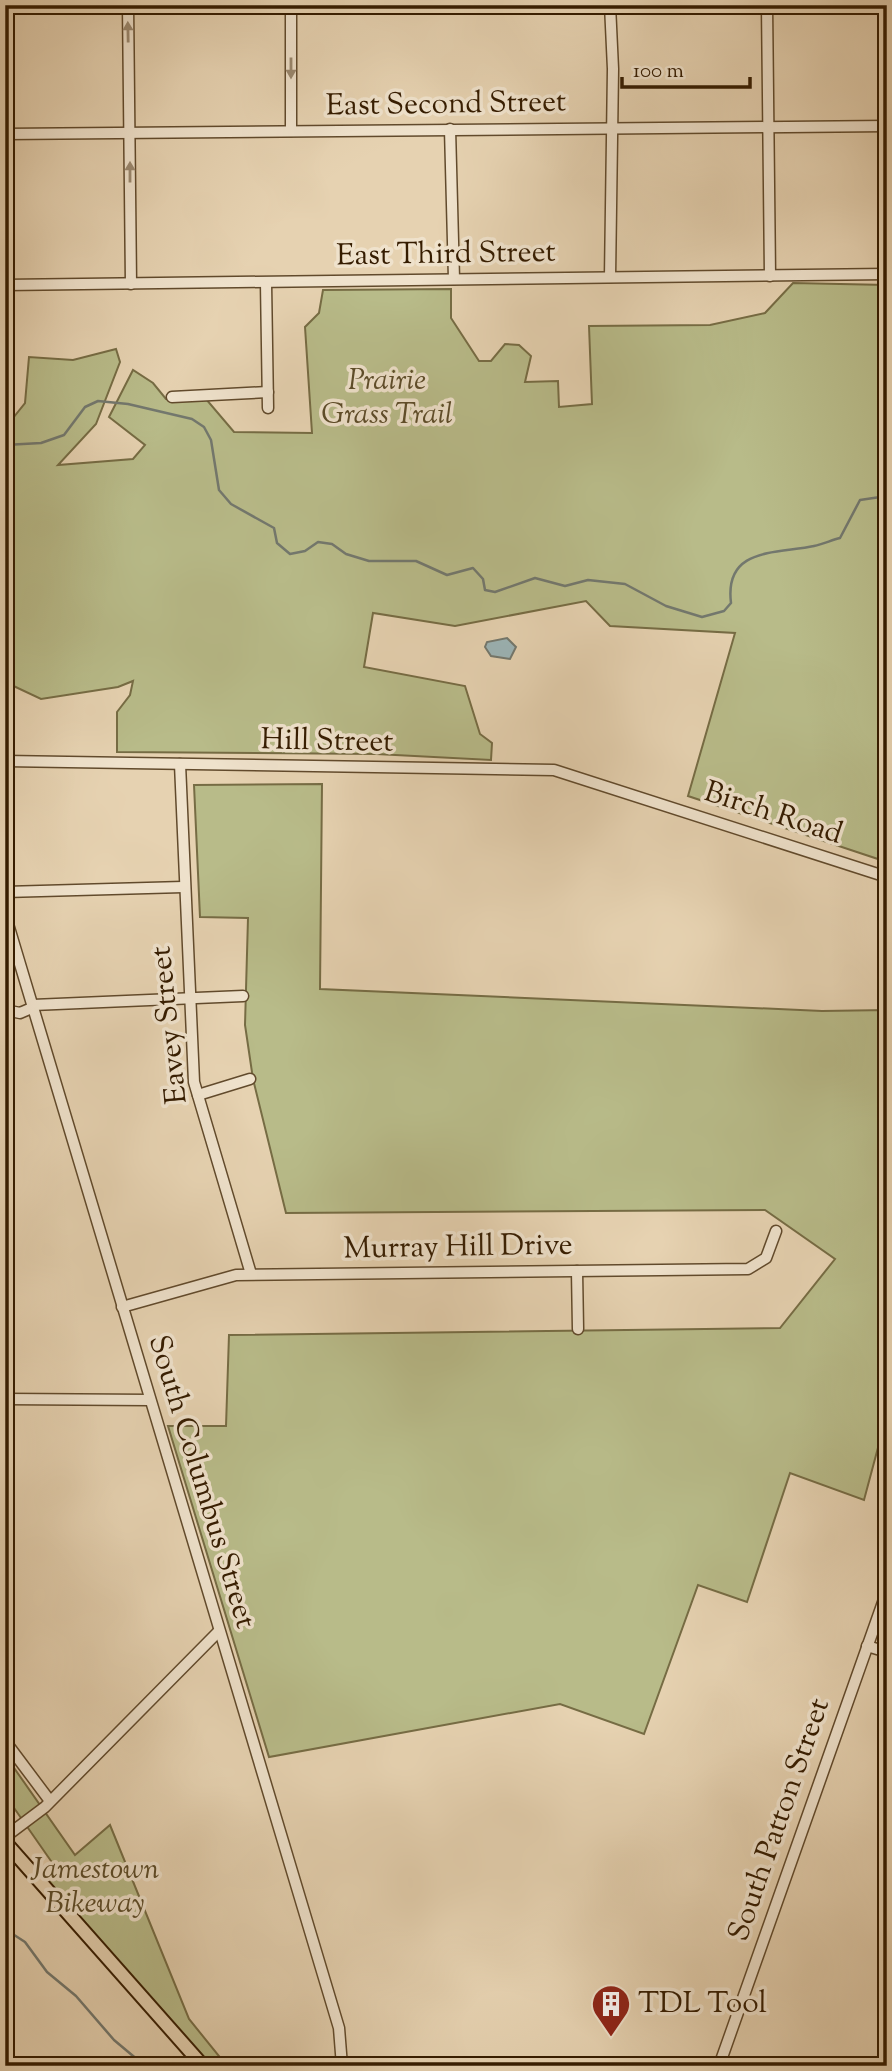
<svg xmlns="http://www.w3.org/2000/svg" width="892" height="2071" font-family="'Sorts Mill Goudy',serif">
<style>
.green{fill:#b8bb89;stroke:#766c44;stroke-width:2}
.water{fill:#9cb5b8;stroke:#73786e;stroke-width:2}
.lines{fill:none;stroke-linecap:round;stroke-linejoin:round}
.stream{stroke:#73786e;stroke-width:2.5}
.minor-casing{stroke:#614a2c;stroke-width:13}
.major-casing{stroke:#351c00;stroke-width:16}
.minor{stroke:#efe2cc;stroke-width:10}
.major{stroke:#e6d2b1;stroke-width:12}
.oneway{fill:#9b8970}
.labels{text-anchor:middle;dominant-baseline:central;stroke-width:7;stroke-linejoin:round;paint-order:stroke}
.street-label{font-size:30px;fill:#351c00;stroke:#efe2cc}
.park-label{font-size:30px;font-style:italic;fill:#5c4c29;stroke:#efe2cc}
.poi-label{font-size:30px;fill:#351c00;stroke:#efe2cc;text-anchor:start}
</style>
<rect width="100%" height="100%" fill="#e6d2b1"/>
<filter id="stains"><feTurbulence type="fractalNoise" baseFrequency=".00286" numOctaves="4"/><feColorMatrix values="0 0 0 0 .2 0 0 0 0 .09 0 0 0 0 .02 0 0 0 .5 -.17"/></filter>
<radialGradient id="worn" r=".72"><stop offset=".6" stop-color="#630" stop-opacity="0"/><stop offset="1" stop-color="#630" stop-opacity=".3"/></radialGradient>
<!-- green -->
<g class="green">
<path d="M793,283L887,285V862L688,796L735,633L610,626L586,601L455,626L373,613L364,667L465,686L480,734L492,743L491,760L376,754L117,752V712L130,695L133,681L118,687L41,699L5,682V428L25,403L29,357L73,360L116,349L120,362L96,424L58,465L133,459L145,445L109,417L133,370L153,383L166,399H206L234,432L312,433L305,327L319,313L323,290L451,289V318L479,361H491L505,344L519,345L531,356L525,382L558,381L559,407L592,404L589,326L710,325L765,313Z"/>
<path d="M322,784L320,989L822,1011L887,1010V1414L864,1500L790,1473L747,1602L698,1585L644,1734L560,1704L269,1757L168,1426H226L229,1335L780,1328L835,1259L765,1210L286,1213L253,1079L245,1025L248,918L200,917L194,785Z"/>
<path d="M5,1755L75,1855L110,1825L189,2019L227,2066H203L43,1885L58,1871L5,1795Z"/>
</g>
<!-- water -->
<path class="water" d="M507,638L516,647L510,659L491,656L485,647L487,642Z"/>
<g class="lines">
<!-- stream -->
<g class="stream">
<path d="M5,445L41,443L64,435L85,407L98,401L128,404L192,419L204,427L211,440L219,490L231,504L274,528L277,543L290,554L305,551L318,542L332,544L346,554L369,561H416L447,575L473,568L483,579L485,590L495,592L535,578L565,586L588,580L625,584L666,606L702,617L724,611L731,603C724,547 776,554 814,546C823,544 832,540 840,538L860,500L887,496"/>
<path d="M5,1929L25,1942L47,1972L76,1996L114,2040L145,2066"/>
</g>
<!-- minor casing -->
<g class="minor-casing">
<g id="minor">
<path d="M128,5L131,284"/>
<path d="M291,5V131"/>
<path d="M767,5L770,276"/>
<path d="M450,129L454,279"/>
<path d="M5,134L887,126"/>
<path d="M610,277L613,69L610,5"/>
<path d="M266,283L268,408"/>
<path d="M5,285L887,274"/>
<path d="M172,397L268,392"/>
<path d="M5,761L554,770L887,877"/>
<path d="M180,764L194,1082L251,1274"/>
<path d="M5,892L183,887"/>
<path d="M5,914L339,2028L342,2066"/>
<path d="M33,1005L243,996"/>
<path d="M5,1010L20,1013L34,1007"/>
<path d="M198,1095L250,1079"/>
<path d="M577,1271L578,1329"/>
<path d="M122,1307L236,1275L748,1269L766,1258L776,1231"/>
<path d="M5,1399L150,1400"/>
<path d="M867,1646L887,1652"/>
<path d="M5,1741L50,1801"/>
<path d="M5,1837L45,1807L219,1631"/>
<path d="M719,2066L887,1591"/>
</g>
</g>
<!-- major casing -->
<g class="major-casing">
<path id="major" d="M5,1842L203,2066"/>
</g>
<!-- minor -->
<use href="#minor" class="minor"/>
<!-- major -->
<use href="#major" class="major"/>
</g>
<!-- one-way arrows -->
<defs><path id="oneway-solid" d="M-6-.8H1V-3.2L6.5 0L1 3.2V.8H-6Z" transform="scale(1.75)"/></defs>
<g class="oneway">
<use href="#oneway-solid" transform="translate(128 32) rotate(-91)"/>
<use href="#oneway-solid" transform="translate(291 68) rotate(90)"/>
<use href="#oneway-solid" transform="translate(130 172) rotate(-90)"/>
</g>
<!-- icons -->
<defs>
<g id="building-pin" transform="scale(2.0125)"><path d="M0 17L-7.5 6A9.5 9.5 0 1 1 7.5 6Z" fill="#8f2418" stroke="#efe2cc"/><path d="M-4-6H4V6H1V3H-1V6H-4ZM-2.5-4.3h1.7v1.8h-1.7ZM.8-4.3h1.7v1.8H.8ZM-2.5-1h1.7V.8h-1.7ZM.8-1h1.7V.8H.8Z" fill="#fff"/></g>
</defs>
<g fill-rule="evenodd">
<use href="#building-pin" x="611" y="2004"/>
</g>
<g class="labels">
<!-- street labels -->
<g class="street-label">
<text transform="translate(446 105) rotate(-1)">East Second Street</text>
<text transform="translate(446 255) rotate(-1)">East Third Street</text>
<text transform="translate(327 742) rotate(1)">Hill Street</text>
<text transform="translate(773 814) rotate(18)">Birch Road</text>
<text transform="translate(170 1025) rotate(-96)">Eavey Street</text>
<text transform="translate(458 1248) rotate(-1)">Murray Hill Drive</text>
<text transform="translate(201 1482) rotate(73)">South Columbus Street</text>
<text transform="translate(780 1820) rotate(-71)">South Patton Street</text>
</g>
<!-- park labels -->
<g class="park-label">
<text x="387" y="381">Prairie<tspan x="387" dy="34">Grass Trail</tspan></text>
<text x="95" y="1870">Jamestown<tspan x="95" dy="34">Bikeway</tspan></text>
</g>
<!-- poi labels -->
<g class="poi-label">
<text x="638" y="2004">TDL Tool</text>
</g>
</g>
<!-- margin -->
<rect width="892" height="2071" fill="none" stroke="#e6d2b1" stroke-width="28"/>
<rect x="7" y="7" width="878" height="2057" fill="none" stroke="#351c00" stroke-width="3.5"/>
<rect x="14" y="14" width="864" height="2043" fill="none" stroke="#351c00" stroke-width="2"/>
<!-- scale -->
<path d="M622 77v10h128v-10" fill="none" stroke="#351c00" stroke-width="3.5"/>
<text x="633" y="77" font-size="21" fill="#351c00" stroke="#efe2cc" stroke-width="5" paint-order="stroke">100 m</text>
<rect width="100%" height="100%" filter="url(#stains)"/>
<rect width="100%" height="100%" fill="url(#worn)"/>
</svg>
